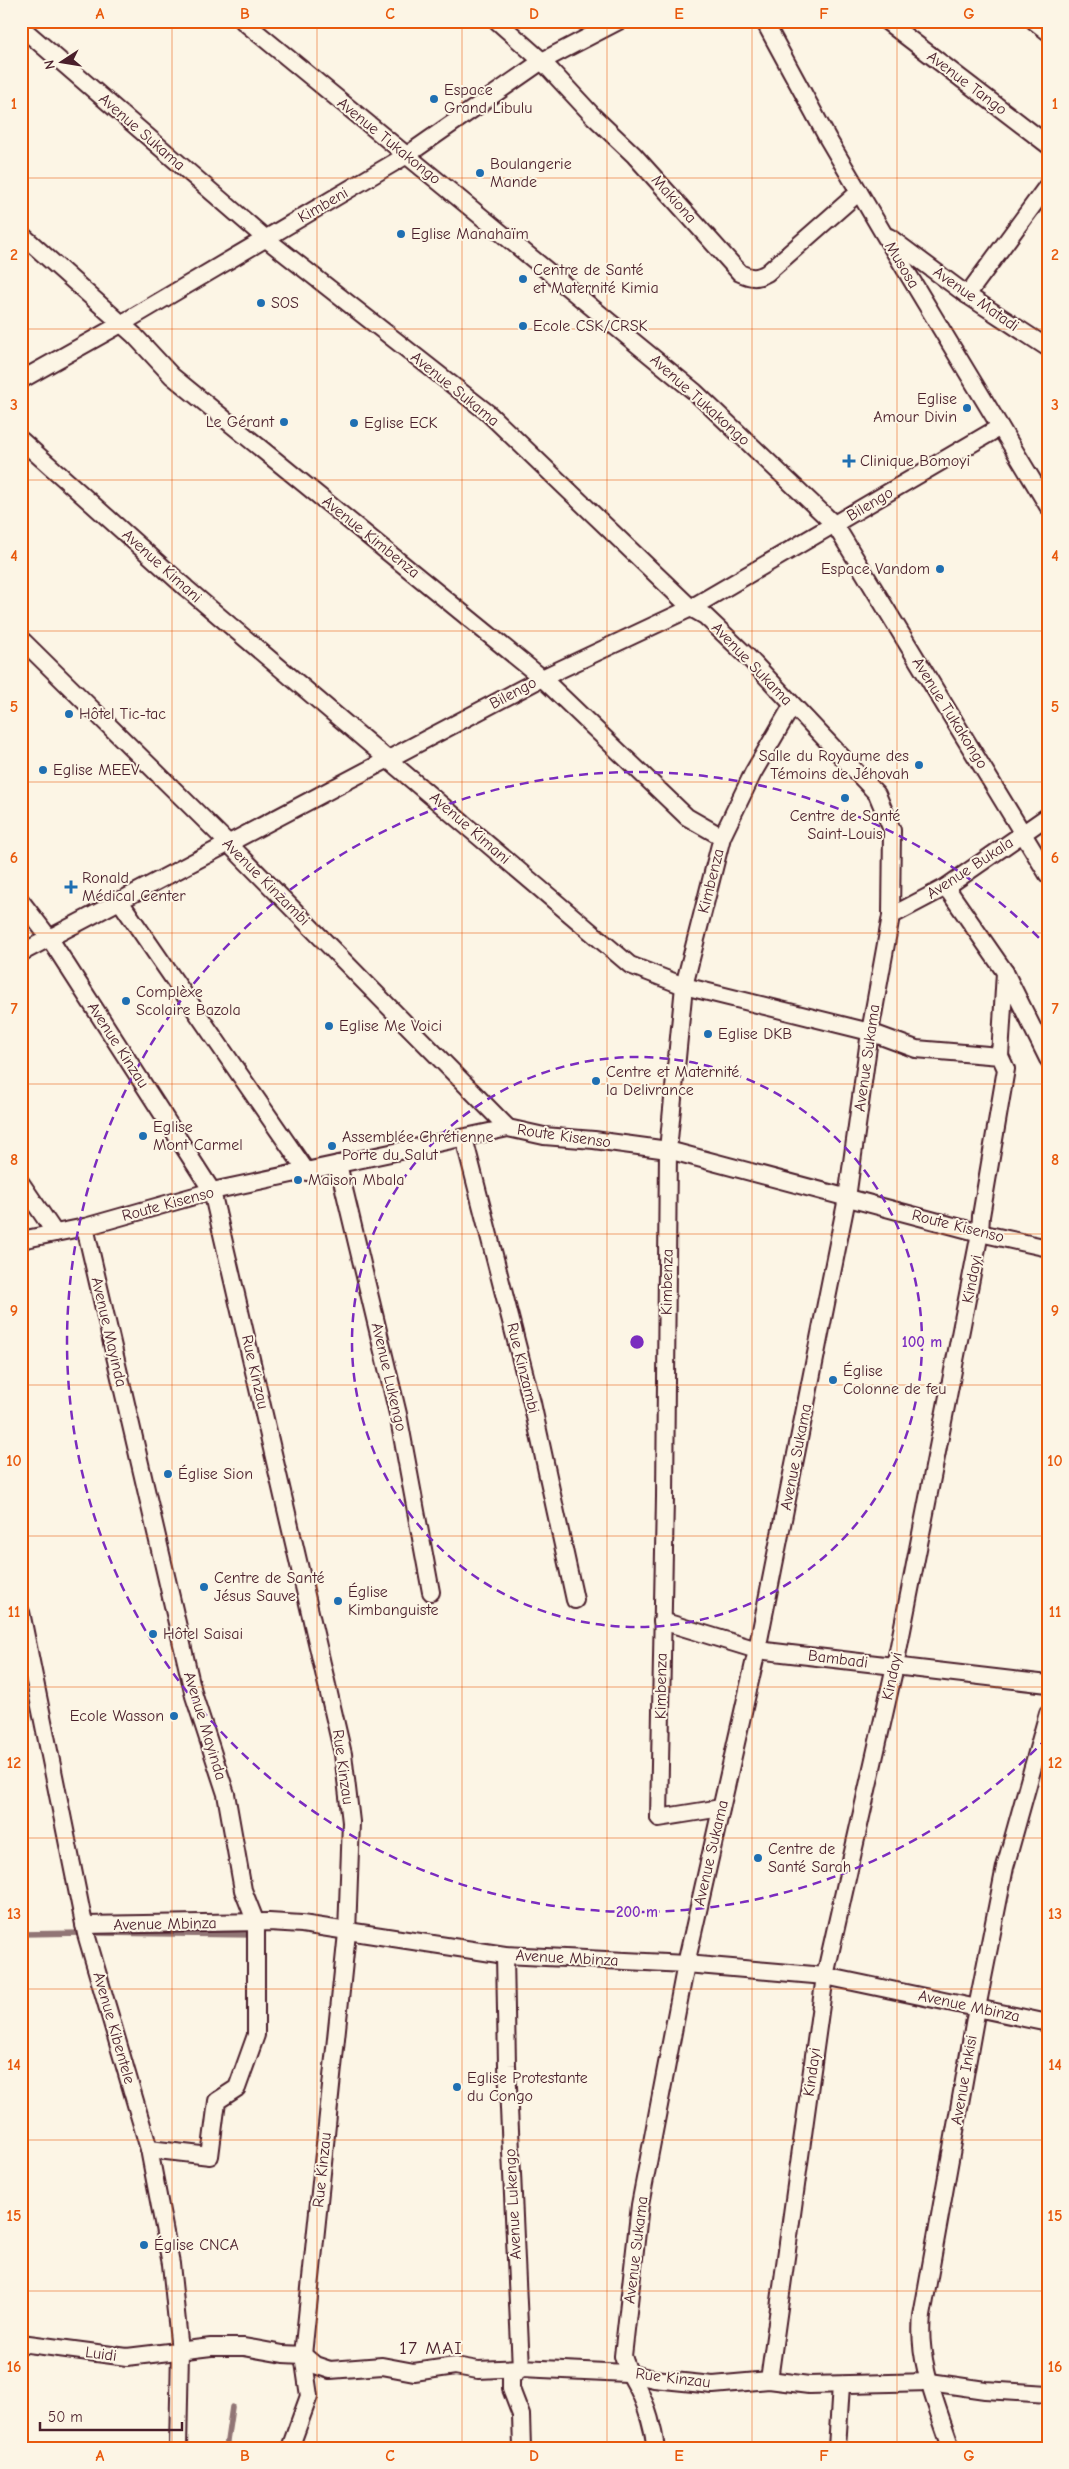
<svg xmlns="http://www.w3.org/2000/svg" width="1069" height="2469" font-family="'Comic Neue',sans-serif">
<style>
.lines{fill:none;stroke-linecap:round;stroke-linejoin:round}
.stream{stroke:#917474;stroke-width:5.5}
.street-casing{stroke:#4a1f2b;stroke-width:20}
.street{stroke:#fcf5e5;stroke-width:16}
.grid{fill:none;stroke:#e8590c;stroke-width:1;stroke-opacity:0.55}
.ring{fill:none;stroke:#7b2cbf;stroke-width:2.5;stroke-dasharray:9 6}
.poi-dot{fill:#1f6fb2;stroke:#fcf5e5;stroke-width:2}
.labels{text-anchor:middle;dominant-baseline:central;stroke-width:4;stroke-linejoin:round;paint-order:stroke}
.street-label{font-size:16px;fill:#4a1f2b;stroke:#fcf5e5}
.poi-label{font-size:16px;fill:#4a1f2b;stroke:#fcf5e5;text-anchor:start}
.quarter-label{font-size:19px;letter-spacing:1px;fill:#4a1f2b;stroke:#fcf5e5}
.centre{fill:#7b2cbf;stroke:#fcf5e5;stroke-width:2.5}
.ring-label{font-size:15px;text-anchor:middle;font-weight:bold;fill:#7b2cbf;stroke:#fcf5e5;stroke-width:4;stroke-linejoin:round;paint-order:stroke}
.neatline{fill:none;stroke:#e8590c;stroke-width:2}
.grid-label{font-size:16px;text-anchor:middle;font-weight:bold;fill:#e8590c}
</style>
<rect width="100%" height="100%" fill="#fcf5e5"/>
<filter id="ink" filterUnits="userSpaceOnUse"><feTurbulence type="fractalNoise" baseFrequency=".02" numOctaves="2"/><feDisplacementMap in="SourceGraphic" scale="10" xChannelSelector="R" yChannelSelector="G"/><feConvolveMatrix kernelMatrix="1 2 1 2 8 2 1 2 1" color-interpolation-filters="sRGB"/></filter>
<g filter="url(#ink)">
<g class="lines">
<!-- stream -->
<g class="stream">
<path d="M98,1933L254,1935"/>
<path d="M21,1934L84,1933"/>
<path d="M226,2448L232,2407"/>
</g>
<!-- street casing -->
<g class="street-casing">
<g id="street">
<path d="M243,21L695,392L835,525L1048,875"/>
<path d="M497,21L542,61L594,117L634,155L740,273C751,278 756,279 767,273L859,192"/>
<path d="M764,21L828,139L882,231L1048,506"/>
<path d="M886,21L1048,145"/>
<path d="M1034,21L1048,32"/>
<path d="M21,27L265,238L488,413L691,608L705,616L746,655L877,794L892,830L891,916L870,1032L847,1198L757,1650L686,1964L640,2205L623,2356C628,2374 634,2379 641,2395C649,2412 653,2429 656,2448"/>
<path d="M21,234L134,335L172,376L542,678L687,817L722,837"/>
<path d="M889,237L967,295L1048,348"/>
<path d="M967,295L1048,185"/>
<path d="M21,380L121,324L407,155L542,61L619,21"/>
<path d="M21,440L186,588L630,965L684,986L870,1032L916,1049L1000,1056"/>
<path d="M21,639L228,843L508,1128"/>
<path d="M946,887L1005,972L1048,1059"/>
<path d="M119,900L307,1172"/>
<path d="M21,901L50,939L212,1191L343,1754L351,1822L347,1933L303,2355L309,2396L290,2448"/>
<path d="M891,916L946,887L1048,816"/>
<path d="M21,953L542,678L691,608L1000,427"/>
<path d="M464,1138L532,1403L575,1600"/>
<path d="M338,1164L398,1414L431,1592"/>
<path d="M21,1183L55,1233"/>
<path d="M85,1227L194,1696L226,1794L243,1890L256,1923V2035L237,2088L217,2101L210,2156L149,2149"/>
<path d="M21,1240L85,1227L212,1191L508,1128L544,1136L594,1140L668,1150L980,1233L1048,1248"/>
<path d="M21,1612L86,1934L149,2149L171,2264L180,2351L178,2448"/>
<path d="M662,1621L757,1650L1048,1684"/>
<path d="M721,1808L659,1818L665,1497L668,1150L684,986L722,837L753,773L792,706"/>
<path d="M84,1925L269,1922L302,1924L505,1955L686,1964L825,1976L1048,2023"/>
<path d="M505,1955L507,2065L521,2368L511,2377V2389L521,2415L522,2448"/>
<path d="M21,2343L127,2357L211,2347H244L283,2354L303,2355L315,2365L330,2370L382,2366L414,2372L455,2366L478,2370L521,2368L627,2373L654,2379L713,2385L769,2380L809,2385L930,2382L985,2390L1048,2394"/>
<path d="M769,2380L825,1976L895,1666L980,1233L981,1216L1006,1069L1000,1056L1005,972"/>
<path d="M837,2448L841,2385"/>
<path d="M951,2448C937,2405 917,2361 922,2316L977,2008L1005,1867L1048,1713"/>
</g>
</g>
<!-- street -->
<use href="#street" class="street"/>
</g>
</g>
<!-- grid -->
<path class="grid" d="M172,21V2448M317,21V2448M462,21V2448M607,21V2448M752,21V2448M897,21V2448M21,178H1048M21,329H1048M21,480H1048M21,631H1048M21,782H1048M21,933H1048M21,1084H1048M21,1234H1048M21,1385H1048M21,1536H1048M21,1687H1048M21,1838H1048M21,1989H1048M21,2140H1048M21,2291H1048"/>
<!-- distance rings -->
<g class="ring">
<circle cx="637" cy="1342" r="285"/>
<path d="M1047 1738A570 570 0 1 1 1047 946"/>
</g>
<!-- markers -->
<g class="poi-dot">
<circle cx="434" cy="99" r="5"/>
<circle cx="480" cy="173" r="5"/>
<circle cx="401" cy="234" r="5"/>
<circle cx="523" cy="279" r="5"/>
<circle cx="261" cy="303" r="5"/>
<circle cx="523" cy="326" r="5"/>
<circle cx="967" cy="408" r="5"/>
<circle cx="284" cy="422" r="5"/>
<circle cx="354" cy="423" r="5"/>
<path d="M846.5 453.5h5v5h5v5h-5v5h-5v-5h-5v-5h5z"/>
<circle cx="940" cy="569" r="5"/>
<circle cx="69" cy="714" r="5"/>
<circle cx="919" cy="765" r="5"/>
<circle cx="43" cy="770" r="5"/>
<circle cx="845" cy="798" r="5"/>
<path d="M68.5 879.5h5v5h5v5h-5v5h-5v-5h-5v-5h5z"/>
<circle cx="126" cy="1001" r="5"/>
<circle cx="329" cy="1026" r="5"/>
<circle cx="708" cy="1034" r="5"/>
<circle cx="596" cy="1081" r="5"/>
<circle cx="143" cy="1136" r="5"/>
<circle cx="332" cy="1146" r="5"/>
<circle cx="298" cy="1180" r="5"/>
<circle cx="833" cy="1380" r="5"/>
<circle cx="168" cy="1474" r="5"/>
<circle cx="204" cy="1587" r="5"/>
<circle cx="338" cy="1601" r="5"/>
<circle cx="153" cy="1634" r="5"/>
<circle cx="174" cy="1716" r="5"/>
<circle cx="758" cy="1858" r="5"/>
<circle cx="457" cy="2087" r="5"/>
<circle cx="144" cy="2245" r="5"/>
</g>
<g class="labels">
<!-- street labels -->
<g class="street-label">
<text transform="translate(967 83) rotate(37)">Avenue Tango</text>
<text transform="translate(142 132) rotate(41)">Avenue Sukama</text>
<text transform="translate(389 141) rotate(39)">Avenue Tukakongo</text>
<text transform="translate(674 199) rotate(48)">Makiona</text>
<text transform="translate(323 205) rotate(-30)">Kimbeni</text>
<text transform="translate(902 265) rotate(59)">Musosa</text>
<text transform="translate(976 299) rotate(35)">Avenue Matadi</text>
<text transform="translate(455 389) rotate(39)">Avenue Sukama</text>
<text transform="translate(700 400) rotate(42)">Avenue Tukakongo</text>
<text transform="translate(870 504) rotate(-31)">Bilengo</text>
<text transform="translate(371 537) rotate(39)">Avenue Kimbenza</text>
<text transform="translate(162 566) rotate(42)">Avenue Kimani</text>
<text transform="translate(752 664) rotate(46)">Avenue Sukama</text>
<text transform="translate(513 693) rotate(-28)">Bilengo</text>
<text transform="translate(950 713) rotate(58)">Avenue Tukakongo</text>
<text transform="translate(470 828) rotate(41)">Avenue Kimani</text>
<text transform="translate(970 868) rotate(-33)">Avenue Bukala</text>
<text transform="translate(711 881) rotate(-76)">Kimbenza</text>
<text transform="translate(266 882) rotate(45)">Avenue Kinzambi</text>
<text transform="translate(118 1045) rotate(57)">Avenue Kinzau</text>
<text transform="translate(867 1058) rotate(-82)">Avenue Sukama</text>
<text transform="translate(564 1136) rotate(8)">Route Kisenso</text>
<text transform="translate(168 1204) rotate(-15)">Route Kisenso</text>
<text transform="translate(958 1226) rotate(14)">Route Kisenso</text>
<text transform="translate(972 1279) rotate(-79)">Kindayi</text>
<text transform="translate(667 1282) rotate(-89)">Kimbenza</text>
<text transform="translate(109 1332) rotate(77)">Avenue Mayinda</text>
<text transform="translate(523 1368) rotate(76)">Rue Kinzambi</text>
<text transform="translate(255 1372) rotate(77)">Rue Kinzau</text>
<text transform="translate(389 1377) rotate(77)">Avenue Lukengo</text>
<text transform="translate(796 1457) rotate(-79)">Avenue Sukama</text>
<text transform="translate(838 1659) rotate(7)">Bambadi</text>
<text transform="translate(892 1676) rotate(-78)">Kindayi</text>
<text transform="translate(661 1686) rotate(-89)">Kimbenza</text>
<text transform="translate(205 1726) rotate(73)">Avenue Mayinda</text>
<text transform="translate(343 1767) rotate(82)">Rue Kinzau</text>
<text transform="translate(711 1853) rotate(-77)">Avenue Sukama</text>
<text transform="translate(165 1924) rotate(-1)">Avenue Mbinza</text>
<text transform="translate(567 1958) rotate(3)">Avenue Mbinza</text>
<text transform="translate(969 2006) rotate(12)">Avenue Mbinza</text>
<text transform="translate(114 2028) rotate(74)">Avenue Kibentele</text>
<text transform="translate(812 2072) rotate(-82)">Kindayi</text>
<text transform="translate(964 2080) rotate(-80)">Avenue Inkisi</text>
<text transform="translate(322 2170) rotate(-84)">Rue Kinzau</text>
<text transform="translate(513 2204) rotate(-93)">Avenue Lukengo</text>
<text transform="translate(636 2250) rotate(-83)">Avenue Sukama</text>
<text transform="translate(101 2354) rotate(7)">Luidi</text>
<text transform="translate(673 2378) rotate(7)">Rue Kinzau</text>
</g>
<!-- poi labels -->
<g class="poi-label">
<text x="444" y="90">Espace<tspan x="444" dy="18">Grand Libulu</tspan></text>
<text x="490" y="164">Boulangerie<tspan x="490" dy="18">Mande</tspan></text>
<text x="411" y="234">Eglise Manahaïm</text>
<text x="533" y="270">Centre de Santé<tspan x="533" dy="18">et Maternité Kimia</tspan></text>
<text x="271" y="303">SOS</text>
<text x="533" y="326">Ecole CSK/CRSK</text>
<text x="957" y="399" text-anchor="end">Eglise<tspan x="957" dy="18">Amour Divin</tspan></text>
<text x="274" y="422" text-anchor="end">Le Gérant</text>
<text x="364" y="423">Eglise ECK</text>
<text x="860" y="461">Clinique Bomoyi</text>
<text x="930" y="569" text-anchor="end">Espace Vandom</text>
<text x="79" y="714">Hôtel Tic-tac</text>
<text x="909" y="756" text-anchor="end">Salle du Royaume des<tspan x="909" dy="18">Témoins de Jéhovah</tspan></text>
<text x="53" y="770">Eglise MEEV</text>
<text x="845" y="816" text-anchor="middle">Centre de Santé<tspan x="845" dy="18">Saint-Louis</tspan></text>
<text x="82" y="878">Ronald<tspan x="82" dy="18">Médical Center</tspan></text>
<text x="136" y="992">Complèxe<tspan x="136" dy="18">Scolaire Bazola</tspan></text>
<text x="339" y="1026">Eglise Me Voici</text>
<text x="718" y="1034">Eglise DKB</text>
<text x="606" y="1072">Centre et Maternité<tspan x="606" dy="18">la Delivrance</tspan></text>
<text x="153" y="1127">Eglise<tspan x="153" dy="18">Mont Carmel</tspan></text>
<text x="342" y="1137">Assemblée Chrétienne<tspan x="342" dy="18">Porte du Salut</tspan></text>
<text x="308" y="1180">Maison Mbala</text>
<text x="843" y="1371">Église<tspan x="843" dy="18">Colonne de feu</tspan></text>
<text x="178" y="1474">Église Sion</text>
<text x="214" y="1578">Centre de Santé<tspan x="214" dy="18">Jésus Sauve</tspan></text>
<text x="348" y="1592">Église<tspan x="348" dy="18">Kimbanguiste</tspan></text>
<text x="163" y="1634">Hôtel Saisai</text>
<text x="164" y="1716" text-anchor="end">Ecole Wasson</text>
<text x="768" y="1849">Centre de<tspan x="768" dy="18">Santé Sarah</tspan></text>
<text x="467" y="2078">Eglise Protestante<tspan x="467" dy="18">du Congo</tspan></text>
<text x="154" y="2245">Église CNCA</text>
</g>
<!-- quarter labels -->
<g class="quarter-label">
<text x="431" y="2348">17 MAI</text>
</g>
</g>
<circle cx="637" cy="1342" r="8" class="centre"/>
<g class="ring-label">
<text x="922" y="1347">100 m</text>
<text x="637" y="1917">200 m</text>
</g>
<!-- margin -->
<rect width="1069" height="2469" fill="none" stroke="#fcf5e5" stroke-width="55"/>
<!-- north arrow -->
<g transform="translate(62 62) rotate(258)" stroke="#fcf5e5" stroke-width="4" paint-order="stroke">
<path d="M0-4L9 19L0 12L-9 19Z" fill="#4a1f2b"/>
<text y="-8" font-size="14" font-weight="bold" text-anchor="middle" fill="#4a1f2b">N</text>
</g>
<!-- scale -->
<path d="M40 2422v8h142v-8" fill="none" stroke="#4a1f2b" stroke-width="2.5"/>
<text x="48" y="2422" font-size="15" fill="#4a1f2b" stroke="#fcf5e5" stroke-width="4" paint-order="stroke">50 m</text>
<rect x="28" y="28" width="1014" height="2414" class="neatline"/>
<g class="grid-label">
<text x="100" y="19">A</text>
<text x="245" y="19">B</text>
<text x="390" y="19">C</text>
<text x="534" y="19">D</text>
<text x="679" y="19">E</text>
<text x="824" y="19">F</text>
<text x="969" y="19">G</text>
<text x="14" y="109">1</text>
<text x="1055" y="109">1</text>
<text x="14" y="260">2</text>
<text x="1055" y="260">2</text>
<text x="14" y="410">3</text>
<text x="1055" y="410">3</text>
<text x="14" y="561">4</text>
<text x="1055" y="561">4</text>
<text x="14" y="712">5</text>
<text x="1055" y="712">5</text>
<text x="14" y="863">6</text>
<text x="1055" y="863">6</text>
<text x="14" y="1014">7</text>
<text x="1055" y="1014">7</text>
<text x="14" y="1165">8</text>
<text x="1055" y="1165">8</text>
<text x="14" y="1316">9</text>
<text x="1055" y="1316">9</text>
<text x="14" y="1466">10</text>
<text x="1055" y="1466">10</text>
<text x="14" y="1617">11</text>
<text x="1055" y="1617">11</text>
<text x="14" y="1768">12</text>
<text x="1055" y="1768">12</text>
<text x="14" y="1919">13</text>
<text x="1055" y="1919">13</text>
<text x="14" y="2070">14</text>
<text x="1055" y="2070">14</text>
<text x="14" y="2221">15</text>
<text x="1055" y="2221">15</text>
<text x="14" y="2372">16</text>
<text x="1055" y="2372">16</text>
<text x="100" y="2461">A</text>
<text x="245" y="2461">B</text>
<text x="390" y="2461">C</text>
<text x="534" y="2461">D</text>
<text x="679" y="2461">E</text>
<text x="824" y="2461">F</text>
<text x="969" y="2461">G</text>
</g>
</svg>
